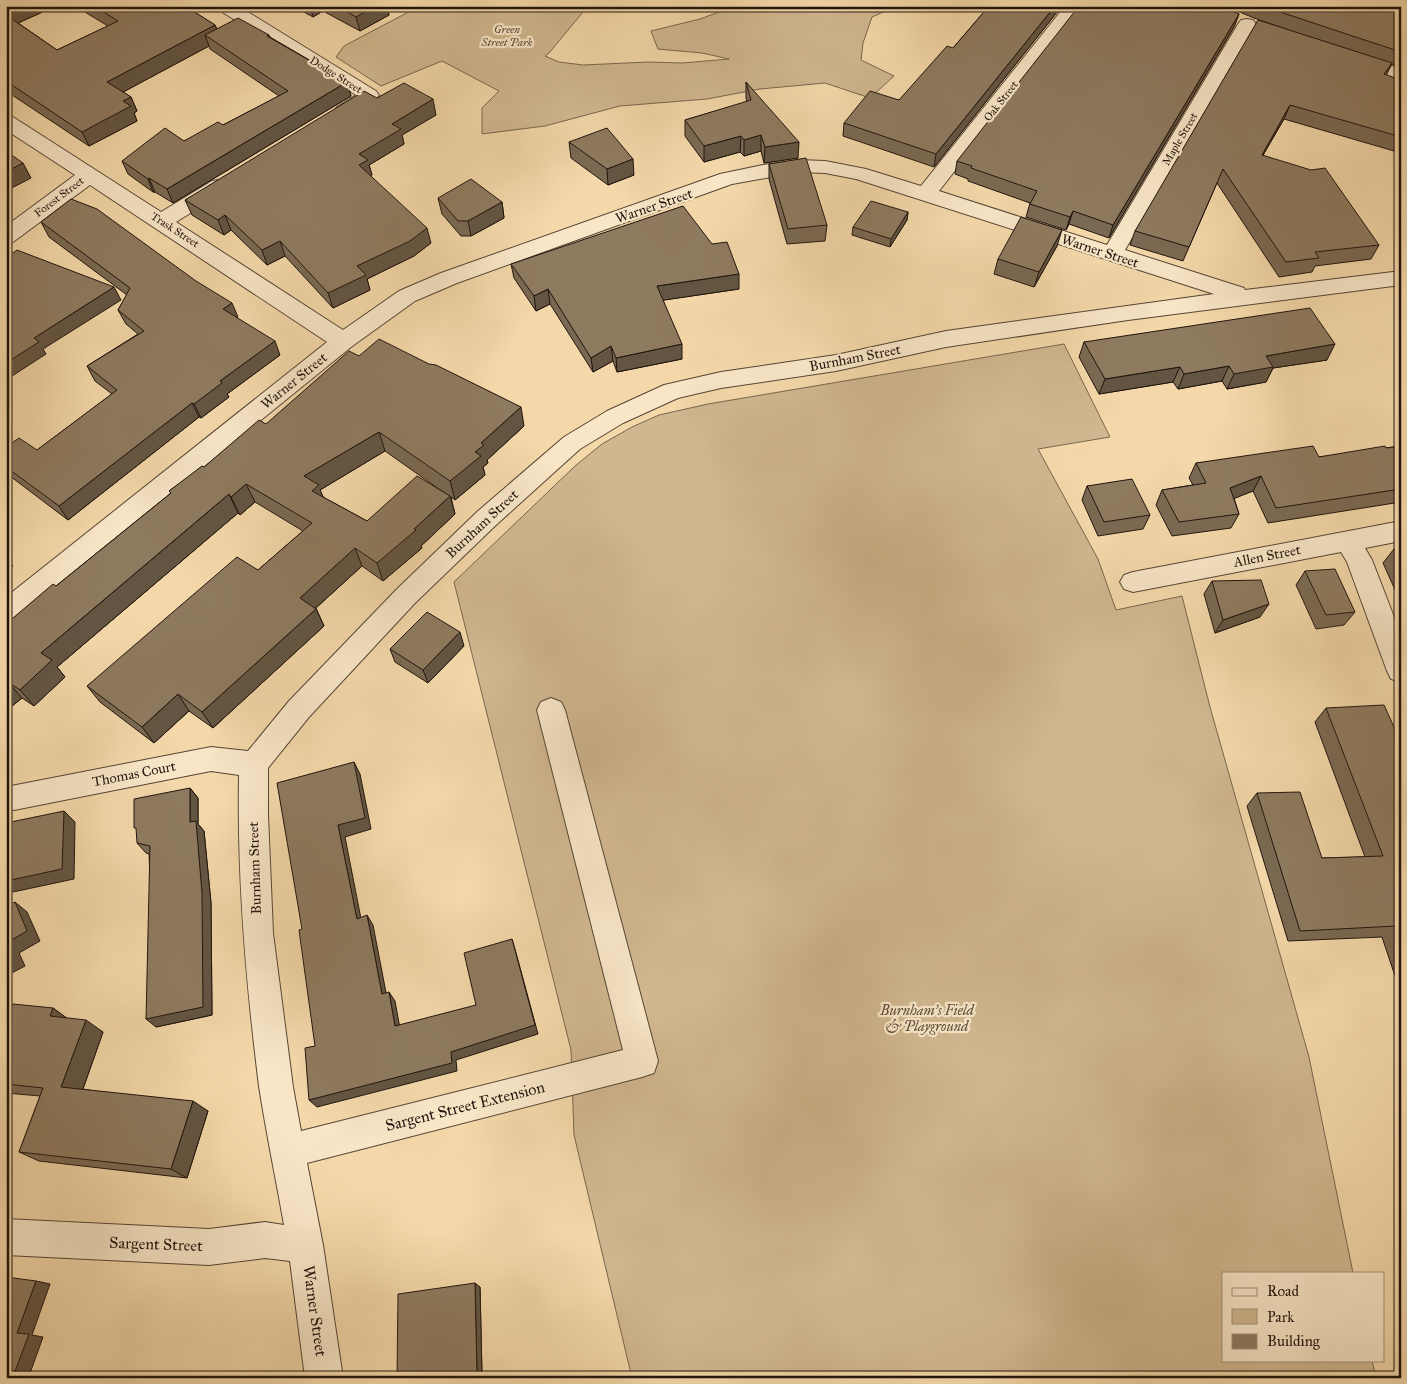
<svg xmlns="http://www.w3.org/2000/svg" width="1407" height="1384" font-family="'IM FELL Great Primer',serif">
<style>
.green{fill:#d0b78f;stroke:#78664e}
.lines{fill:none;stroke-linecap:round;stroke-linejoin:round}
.minor-casing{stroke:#554535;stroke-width:2}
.minor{fill:#f8e6c7;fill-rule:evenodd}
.wall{fill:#7a6952;stroke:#20140e;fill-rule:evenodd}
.shaded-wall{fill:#635542;stroke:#20140e}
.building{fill:#8e7a5f;stroke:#20140e}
.labels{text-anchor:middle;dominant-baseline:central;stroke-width:4.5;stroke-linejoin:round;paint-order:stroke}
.far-park-label{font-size:11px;font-style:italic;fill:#5e4d3b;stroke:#f8e6c7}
.far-street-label{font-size:11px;fill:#20140e;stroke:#f8e6c7}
.street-label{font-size:14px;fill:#20140e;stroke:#f8e6c7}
.park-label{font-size:14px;font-style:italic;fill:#5e4d3b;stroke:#f8e6c7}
.near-street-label{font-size:16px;fill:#20140e;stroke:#f8e6c7}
</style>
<rect width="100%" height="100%" fill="#f4d8a9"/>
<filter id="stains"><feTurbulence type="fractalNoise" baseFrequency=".004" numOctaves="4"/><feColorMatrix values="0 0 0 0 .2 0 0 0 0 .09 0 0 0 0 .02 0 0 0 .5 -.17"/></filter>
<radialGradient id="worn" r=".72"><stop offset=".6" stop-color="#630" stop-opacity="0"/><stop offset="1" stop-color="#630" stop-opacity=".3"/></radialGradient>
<!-- green -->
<g class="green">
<path d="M416,6H588L549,53L545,56L559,62L583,65L648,62L682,63L729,59L702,53L658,49L651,31L700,19L735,6H897L872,17L863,43L861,60L894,76L870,98L825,83L760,89L707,99L620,106L545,126L482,134V108L499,91L442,61L381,86L336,57L344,46L416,8Z"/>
<path d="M1064,344L1110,437L1038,449L1098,559L1116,610L1182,596L1210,707L1309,1057L1353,1273H1223V1360H1372L1376,1378H632L574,1135L571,1050L454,582L575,466L602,444L632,427L659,415L708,404Z"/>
</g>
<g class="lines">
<!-- minor casing -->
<g class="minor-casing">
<g id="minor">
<path d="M216,6H238L376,91L379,95L376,99C364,107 352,119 337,115L334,111L337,107L356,95L219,10Z"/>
<path d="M1065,6H1084L939,191L1107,245L1238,24L1241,20L1247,19L1253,20L1256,24L1125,250L1244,288L1245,290L1401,271V285L1128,320L946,347L836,371L721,388L678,398L623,423L580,449L496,525L415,603L309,717L268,768V815L273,933L293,1087L301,1131L623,1050L537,710L541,702L551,698L561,702L565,710L658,1061L654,1073L642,1077L307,1163L323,1245L343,1378H305L290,1261L265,1258L209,1265L6,1255V1219L209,1229L265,1222L284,1225C276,1179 266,1132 259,1086C246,983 237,879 239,775L211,771L14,810L6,807V787L211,747L248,751L289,701L397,589L478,511L564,437L607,411L664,385L721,372L836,355L946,331L1214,294L856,179L825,173L799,172L732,184L457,283L415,301L351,347L15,620L6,623V597L327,342L90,185L13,242L6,244V226L75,175L6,130V115L13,117L161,212L212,181L219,180L226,181L229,186L226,191L176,222L343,330L399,291L441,273L720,174L763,165L799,160L825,161L866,169L921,186Z"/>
<path d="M1352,53L1401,69V81L1345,63L1343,59L1345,55Z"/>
<path d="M1401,521V541L1365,548L1372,560L1401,635V682L1391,679L1387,671L1347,562L1341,552L1133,592L1124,589L1120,582L1124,575L1133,572Z"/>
</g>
</g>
<!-- minor -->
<use href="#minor" class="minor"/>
</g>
<!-- wall -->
<g class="wall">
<path d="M6,6H56L18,23L57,50L108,26L75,6H185L215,25L217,29L269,35L270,37L347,82L351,96L173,203L155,192H153L128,174L122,161L184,141L223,125L279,96L210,49L209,46L123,92L131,97L137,111L134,113L137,121L89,146L6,91Z"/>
<path d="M293,6H387L389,15L360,31L323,11L313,17Z"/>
<path d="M989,6H1062L934,167L843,136L844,123L899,100L953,48Z"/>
<path d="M1225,6H1368L1378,10L1401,6V57L1395,65L1392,64L1386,75L1401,80V153L1284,119L1263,155L1379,245L1371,259L1315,266L1312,272L1279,277L1217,183L1183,261L1130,245L1135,231L1288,30L1254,18Z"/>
<path d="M1239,14L1234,27L1109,238L1069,224L1066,230L1026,217L1030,203L968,181V179L955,174L957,161Z"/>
<path d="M746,82L798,158L764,163L761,151L744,156L740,152L704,162L685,136V120L747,102L746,98Z"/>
<path d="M377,98L436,115L402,135L404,144L369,165L372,175L371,176L431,243L414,256L367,279L370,290L333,308L285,256L267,265L231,230L224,235L192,215L185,200Z"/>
<path d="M569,142L634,175L608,185L571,158Z"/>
<path d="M769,164L827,225L825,241L787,244L769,179Z"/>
<path d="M1401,166V176L1398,172Z"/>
<path d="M438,198L502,202L504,218L471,236H461L442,214Z"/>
<path d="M908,212L907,220L890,247L852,235L853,227Z"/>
<path d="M41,222L238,317L237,318L280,355L227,394L229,397L201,418L199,417L68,520L6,473V447L37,450L112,394L95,381L87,366L138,334L126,324L118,310L127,295L49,237Z"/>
<path d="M1057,246L1034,287L994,274L998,259Z"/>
<path d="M511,264L739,289L663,300L682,359L617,372L613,361L593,372L550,304L536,311L514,278Z"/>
<path d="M1084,342L1327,360L1273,368L1266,382L1227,389L1222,381L1178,389L1173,382L1099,394L1079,357Z"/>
<path d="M266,424L524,426L487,460L488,463L483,467L485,475L455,500L451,497L455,514L421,546L422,548L383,581L362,566L316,608L324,626L213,728L189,711L154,743L100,702L87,686L258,570L303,531L255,502L240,515L238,513L57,667L65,677L34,706L22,698L6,711V624L56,586L171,493L169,491ZM385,451L443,492L367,521L323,497L320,490Z"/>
<path d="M1401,446V502L1268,523L1253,491L1234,498L1239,514L1231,528L1172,536L1156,505L1162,490L1193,485L1189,478L1196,463L1319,457Z"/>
<path d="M1087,486L1150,515L1143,529L1098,536L1082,500Z"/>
<path d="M1394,549H1401V603L1383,563Z"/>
<path d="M1305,571L1355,612L1344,625L1316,629L1296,585Z"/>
<path d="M1212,581L1260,617L1215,633L1204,594Z"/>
<path d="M464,646L428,683L395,662L390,649Z"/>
<path d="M1326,708L1399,738L1396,741L1401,752V994L1382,937L1288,941L1247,806L1257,793L1322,858L1365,857L1315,722Z"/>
<path d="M190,788L198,798V824L204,831L211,903L212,1015L156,1027L149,854L146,853L137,843Z"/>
<path d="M53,1008L66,1018L103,1032L83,1089L208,1111L187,1178L39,1161L19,1152L40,1096L6,1093V1021Z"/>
<path d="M480,1287L482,1375L461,1378H397Z"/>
</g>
<!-- shaded-wall -->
<g class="shaded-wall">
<path d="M16,6H56L9,27L6,21V10Z"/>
<path d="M310,6H322L323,11L313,17Z"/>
<path d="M375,6H387L389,15L360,31L356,17Z"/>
<path d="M1055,6H1062L934,167L936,154Z"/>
<path d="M1239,14L1234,27L1109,238L1113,225Z"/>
<path d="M215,25L220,39L205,35L209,46L114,97L107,82Z"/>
<path d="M1401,53V57L1395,65Z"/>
<path d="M1392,63L1385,78L1384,74Z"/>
<path d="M347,82L351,96L173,203L167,189Z"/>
<path d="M131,97L137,111L134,113L137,121L89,146L82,132L123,101Z"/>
<path d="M433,99L436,115L402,135L404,144L369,165L372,175L363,180L359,165V154L392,124Z"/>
<path d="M1290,105L1284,119L1255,169L1262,155Z"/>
<path d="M761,135V151L744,156V140Z"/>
<path d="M741,136L740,152L704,162V146Z"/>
<path d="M799,142L798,158L764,163L765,147Z"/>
<path d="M633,159L634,175L608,185L607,169Z"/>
<path d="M23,163L31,178L6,191V172Z"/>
<path d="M149,178L155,192H153L148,179Z"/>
<path d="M502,202L504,218L471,236L468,221Z"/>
<path d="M1073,211L1069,224L1066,230L1070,217Z"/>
<path d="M908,212L907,220L890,247L891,239Z"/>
<path d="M225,215L231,230L224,235L218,220Z"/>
<path d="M427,228L431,243L414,256L367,279L370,290L333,308L328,293L357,266Z"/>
<path d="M1062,230L1057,246L1034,287L1039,272Z"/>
<path d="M280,241L285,256L267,265L262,250Z"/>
<path d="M739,274V289L658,301L657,286Z"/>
<path d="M114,287L121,300L43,349L46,354L6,380V363L34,338Z"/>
<path d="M548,289L550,304L536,311L534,296Z"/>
<path d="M232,303L238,317L229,324L223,309Z"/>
<path d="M275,341L280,355L227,394L229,397L201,418L194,404L220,381Z"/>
<path d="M682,344V359L617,372L616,358Z"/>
<path d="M1335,344L1327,360L1273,368L1266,382L1227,389L1234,374L1266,356Z"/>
<path d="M611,346L613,361L593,372L591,358Z"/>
<path d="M1229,366L1222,381L1178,389L1184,374Z"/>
<path d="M1180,367L1173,382L1099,394L1105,379Z"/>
<path d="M192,403L199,417L68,520L59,506Z"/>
<path d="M521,407L524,426L487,460L488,463L483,467L485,475L455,500L450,481L475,452L481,443Z"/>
<path d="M379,432L385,451L320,490L326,503L320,509L304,476Z"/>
<path d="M1261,476L1253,491L1223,503L1230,488Z"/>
<path d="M246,484L255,502L240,515L231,497Z"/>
<path d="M229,494L238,513L57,667L65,677L34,706L20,690L41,653Z"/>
<path d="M450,496L455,514L421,546L422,548L383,581L377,563Z"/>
<path d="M355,548L362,566L308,615L300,598Z"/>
<path d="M6,557L13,566L6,571Z"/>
<path d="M1269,604L1260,617L1215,633L1223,620Z"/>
<path d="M316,609L324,626L213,728L202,712Z"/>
<path d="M460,632L464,646L428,683L423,670Z"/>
<path d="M8,682L22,698L6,711V683Z"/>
<path d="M178,694L189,711L154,743L142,727Z"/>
<path d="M354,762L360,774L371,829L345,837L363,929L357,919L338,825Z"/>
<path d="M190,788L198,798V824L204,831L211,903L212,1015L156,1027L146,1019L190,822Z"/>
<path d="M64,811L75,822L74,879L13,892L6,886V881Z"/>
<path d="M15,902L27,912L40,941L19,953L25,966L6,976V943Z"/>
<path d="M367,915L373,925L388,1003L382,994Z"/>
<path d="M512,939L515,949L538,1034L456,1060L457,1071L317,1107L309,1100L451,1052Z"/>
<path d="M389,992L395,1001L401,1034L395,1026Z"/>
<path d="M53,1008L71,1021L50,1016Z"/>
<path d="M86,1020L103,1032L80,1097L61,1087Z"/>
<path d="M193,1101L208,1111L187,1178L171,1169Z"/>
<path d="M36,1281L50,1284L32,1335L43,1337L29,1376L14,1374L17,1333Z"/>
<path d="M475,1283L480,1287L482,1375L477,1373Z"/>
</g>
<!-- building -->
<g class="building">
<path d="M6,6H16L6,10Z"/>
<path d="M94,6H185L215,25L107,82L131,97L123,101L131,106L82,132L6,81V15L57,50L118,21Z"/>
<path d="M337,6H375L356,17Z"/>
<path d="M989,6H1055L936,154L844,123L870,91L899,100L947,46L953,48Z"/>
<path d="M1079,6H1221L1239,14L1113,225L1073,211L1070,217L1030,204L1037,191L971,168L972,166L957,161Z"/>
<path d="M1262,6H1368L1378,10L1381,6H1401V52Z"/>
<path d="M238,18L269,35L267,36L347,82L167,189L149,178L148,179L122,161L165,128L184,141L218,122L223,125L288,91L205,35Z"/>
<path d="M1258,20L1392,63L1384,74L1401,80V137L1290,105L1262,155L1311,170L1325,168L1379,245L1315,252L1319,258L1286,262L1223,169L1189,247L1135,231Z"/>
<path d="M746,82L799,142L765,147L761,135L744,140L741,136L704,146L685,120L751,100Z"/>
<path d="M404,83L433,99L392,124L401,129L359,154L368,160L359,165L427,228L410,241L357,266L366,275L328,293L280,241L262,250L225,215L218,220L185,200L364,91L377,98Z"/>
<path d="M607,128L633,159L607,169L569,142Z"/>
<path d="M6,151L23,163L6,172Z"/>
<path d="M806,158L827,225L788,229L769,164Z"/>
<path d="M471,179L502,202L468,221H458L438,198Z"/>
<path d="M71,199L97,209L196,281L232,303L223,309L275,341L220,381L222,383L194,404L192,403L59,506L6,467V447L19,438L37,450L117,390L87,366L144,331L118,310L130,288L41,222Z"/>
<path d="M871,201L908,212L891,239L853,227Z"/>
<path d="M683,206L712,244L727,242L739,274L657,286L682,344L616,358L611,346L591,358L548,289L534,296L511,264Z"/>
<path d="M1021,217L1062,230L1039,272L998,259Z"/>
<path d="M17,250L114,287L34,338L39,342L6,363V258Z"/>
<path d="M1310,308L1335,344L1266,356L1273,367L1234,374L1229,366L1184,374L1180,367L1105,379L1084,342Z"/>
<path d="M379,339L429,364L436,365L521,407L481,443L484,445L475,452L481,456L450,481L379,432L304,476L319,485L312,491L367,521L417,476L450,496L414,529L416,530L377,563L355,548L300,598L316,609L202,712L178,694L142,727L87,686L237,557L258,570L312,523L246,484L231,497L229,494L41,653L52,660L20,690L8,682L6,683V624L53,584L56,586L171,493L169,491L202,466L204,467L259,420L266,424L349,351L359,356Z"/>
<path d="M1313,446L1319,457L1385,446L1386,448L1401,446V489L1276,508L1261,476L1230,488L1239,514L1179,522L1162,490L1206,483L1196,463Z"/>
<path d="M1132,479L1150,515L1104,522L1087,486Z"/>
<path d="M1394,549H1401V564Z"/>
<path d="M1335,569L1355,612L1326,615L1305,571Z"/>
<path d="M1261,580L1269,604L1223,620L1212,581Z"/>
<path d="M427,612L460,632L423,670L390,649Z"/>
<path d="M1384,705L1399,738L1395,739L1401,752V940L1396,926L1300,931L1257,793L1300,792L1322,858L1383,856L1326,708Z"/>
<path d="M354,762L365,818L338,825L357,919L367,915L382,994L389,992L395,1026L476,1005L464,953L512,939L535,1025L451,1052L452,1063L309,1100L305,1048L315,1046L299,930L302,929L277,783Z"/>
<path d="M190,788V822L196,821L202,893L203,1007L146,1019L150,846L137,843L136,828H134V799Z"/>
<path d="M64,811L62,869L6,881V823Z"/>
<path d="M15,902L27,931L6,943L12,956L6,959V906Z"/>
<path d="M13,1004L53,1008L50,1016L86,1020L61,1087L193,1101L171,1169L19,1152L43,1088L6,1084V1021Z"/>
<path d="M6,1277L36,1281L17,1333L29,1334L14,1374L6,1373Z"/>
<path d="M475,1283L477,1373L450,1377V1378H397L398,1294Z"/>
<path d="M201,1375L220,1378H200Z"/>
</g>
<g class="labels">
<!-- far-park labels -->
<g class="far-park-label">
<text x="507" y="29">Green<tspan x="507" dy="13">Street Park</tspan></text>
</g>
<!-- far-street labels -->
<g class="far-street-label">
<text transform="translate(336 75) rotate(32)">Dodge Street</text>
<text transform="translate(1001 101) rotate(-52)">Oak Street</text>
<text transform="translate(1180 139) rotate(-60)">Maple Street</text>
<text transform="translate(59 197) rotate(-37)">Forest Street</text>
<text transform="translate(175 230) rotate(33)">Trask Street</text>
</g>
<!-- street labels -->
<g class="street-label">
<text transform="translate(654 206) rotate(-19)">Warner Street</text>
<text transform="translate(1100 251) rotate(18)">Warner Street</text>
<text transform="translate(855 358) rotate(-11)">Burnham Street</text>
<text transform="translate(294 381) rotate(-39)">Warner Street</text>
<text transform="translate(482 524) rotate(-43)">Burnham Street</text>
<text transform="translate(1267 556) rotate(-11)">Allen Street</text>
<text transform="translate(134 774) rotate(-11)">Thomas Court</text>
<text transform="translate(255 868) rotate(-92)">Burnham Street</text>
</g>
<!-- park labels -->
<g class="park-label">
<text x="927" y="1010">Burnham's Field<tspan x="927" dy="16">&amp; Playground</tspan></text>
</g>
<!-- near-street labels -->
<g class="near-street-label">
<text transform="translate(465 1106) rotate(-14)">Sargent Street Extension</text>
<text transform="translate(156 1244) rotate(2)">Sargent Street</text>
<text transform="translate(315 1311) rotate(82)">Warner Street</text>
</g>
</g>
<!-- margin -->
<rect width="1407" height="1384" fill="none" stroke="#f4d8a9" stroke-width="25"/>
<rect x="8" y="8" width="1392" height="1369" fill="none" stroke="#20140e" stroke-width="2.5"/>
<rect x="12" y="12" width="1382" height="1359" fill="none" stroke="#20140e"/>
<!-- legend -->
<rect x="1222" y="1272" width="162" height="90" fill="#f8e6c7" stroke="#a2927d"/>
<rect x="1232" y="1288" width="25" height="8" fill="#f8e6c7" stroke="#a2927d"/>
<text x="1267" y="1296" font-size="15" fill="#20140e">Road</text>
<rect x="1232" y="1309" width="25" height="15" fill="#d0b78f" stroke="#a2927d"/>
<text x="1267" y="1322" font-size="15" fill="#20140e">Park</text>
<rect x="1232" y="1334" width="25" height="15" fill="#8e7a5f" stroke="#a2927d"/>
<text x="1267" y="1346" font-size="15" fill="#20140e">Building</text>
<rect width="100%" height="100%" filter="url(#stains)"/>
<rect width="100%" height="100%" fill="url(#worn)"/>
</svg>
